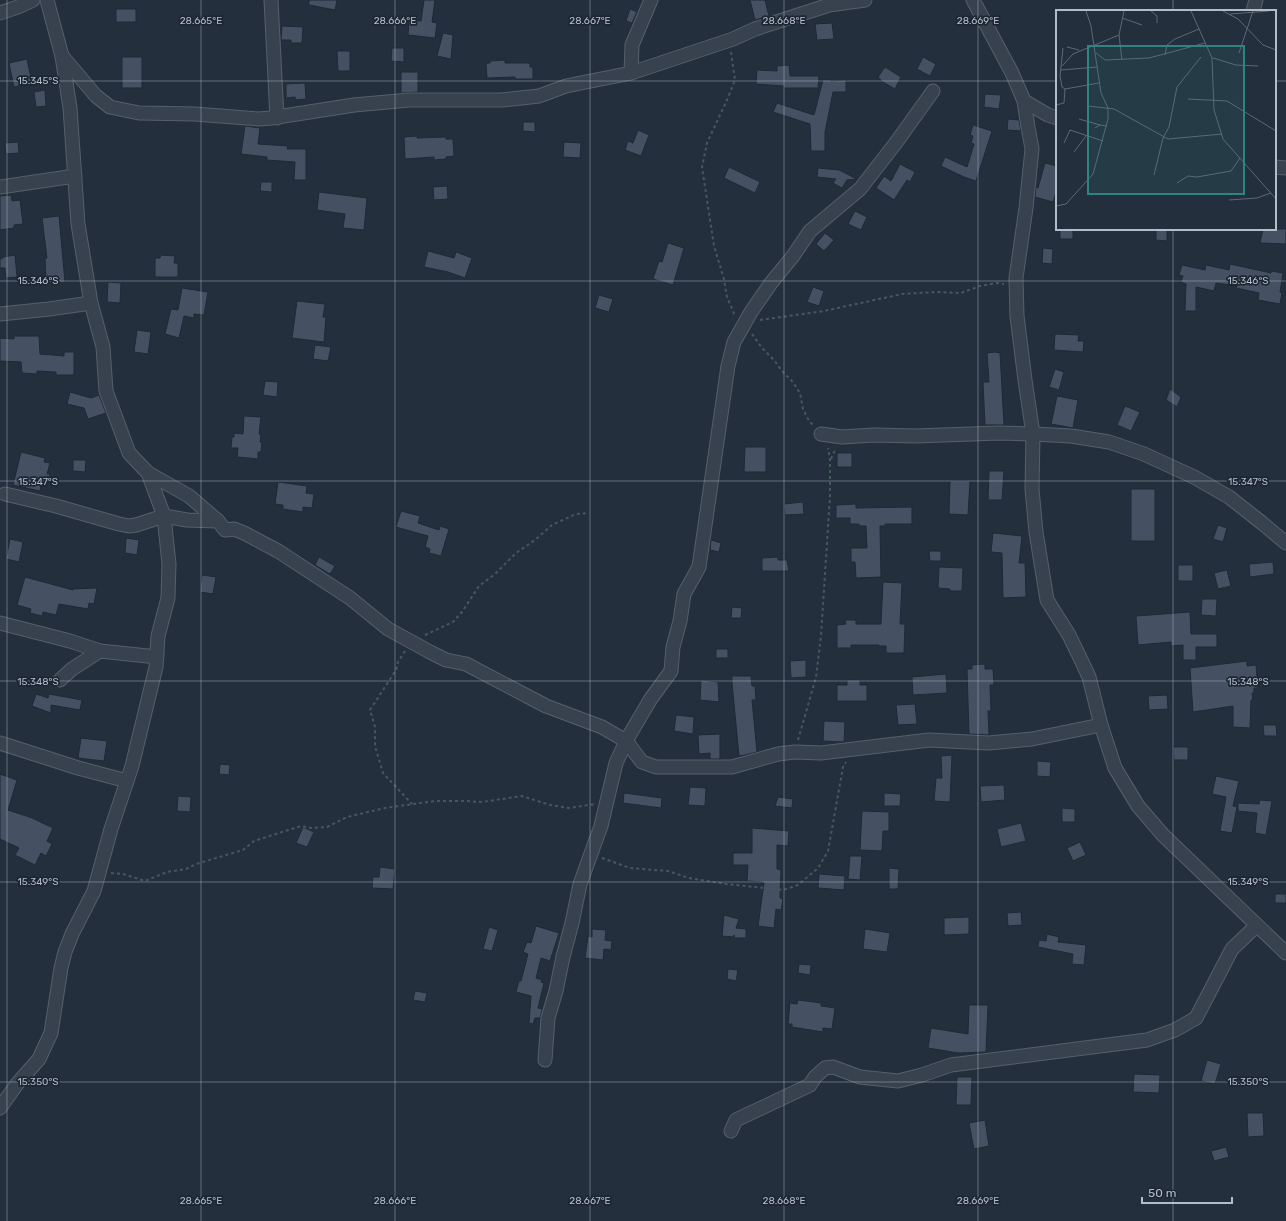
<svg xmlns="http://www.w3.org/2000/svg" width="1286" height="1221" font-family="Rubik,sans-serif">
<style>
.building{fill:#455162;stroke:#1f2835}
.lines{fill:none;stroke-linecap:round;stroke-linejoin:round}
.minor-casing{stroke:#565f6c;stroke-width:15}
.path{stroke:#44595c;stroke-width:2;stroke-dasharray:3 3;stroke-linecap:butt}
.minor{stroke:#38414e;stroke-width:13}
.ticks{fill:none;stroke:#b4bcc9;stroke-width:1;stroke-opacity:0.45}
.inset-road{fill:none;stroke:#5e6776;stroke-width:1}
.view{fill:#308480;fill-opacity:0.15;stroke:#308480;stroke-width:2}
.inset-edge{fill:none;stroke:#b4bcc9;stroke-width:2}
.ticks-label{font-size:10px;text-anchor:middle;fill:#b4bcc9;stroke:#1d2633;stroke-width:3.5;stroke-linejoin:round;paint-order:stroke}
</style>
<rect width="100%" height="100%" fill="#242f3e"/>
<!-- building -->
<g class="building">
<path d="M309,0H337L335,10L309,5Z"/>
<path d="M424,0H435L432,22L437,23L435,38L408,35L409,20L421,21Z"/>
<path d="M750,0H765L769,16L755,20Z"/>
<rect x="116" y="9" width="20" height="13"/>
<path d="M630,9L637,12L632,23L626,21Z"/>
<path d="M832,23L834,39L817,40L815,24Z"/>
<path d="M282,26L303,27L302,43H291V40H281Z"/>
<path d="M443,33L453,35L451,59L437,56Z"/>
<path d="M392,48H404V62L391,61Z"/>
<path d="M337,51H350V71H338Z"/>
<rect x="122" y="57" width="20" height="31"/>
<path d="M923,57L936,64L930,76L917,69Z"/>
<path d="M27,59L32,83L14,87L9,63Z"/>
<path d="M505,60V63H530V67H533V79H515V77L487,78L486,63H490V61Z"/>
<path d="M789,65L790,76H819L818,88H783L784,86L756,84L757,70L777,71V66Z"/>
<path d="M885,67L901,77L895,89L881,81V80L878,77Z"/>
<path d="M401,72H418V92L401,93Z"/>
<path d="M823,80H831V81L846,80V92H833L825,132V151H811L810,124L773,112L777,103L814,115Z"/>
<path d="M305,83L306,99L296,100L295,97L286,98V84Z"/>
<path d="M45,90L46,106L36,107L34,92Z"/>
<path d="M985,94L1001,95L999,109L984,107Z"/>
<path d="M1008,119L1019,120L1021,131L1007,130Z"/>
<path d="M523,122H535V132L523,131Z"/>
<path d="M973,125L992,131L976,181L964,177L941,166L945,157L967,167L974,144L971,143L973,136L970,135Z"/>
<path d="M245,126L260,128L258,144L288,146L287,149H306V180H294L295,162L267,160V157L241,154Z"/>
<path d="M638,130L649,135L641,156L625,150L628,141L633,143Z"/>
<path d="M417,136V138L446,137V139H453L454,156L446,157V159L434,160V157L405,159L404,137Z"/>
<path d="M18,142L19,153L6,154L5,143Z"/>
<path d="M564,142L581,143L580,158L563,157Z"/>
<path d="M1045,163L1057,166V189L1053,202L1035,197L1036,187L1038,188Z"/>
<path d="M900,164L915,172L910,182L907,180L894,200L876,188L884,176L891,181Z"/>
<path d="M729,167L760,182L755,193L724,178Z"/>
<path d="M818,168L839,170L857,179L847,180L842,188L833,183L836,179L817,177Z"/>
<path d="M261,182H272V192L260,191Z"/>
<path d="M447,186L448,199L434,200L433,187Z"/>
<path d="M319,192L367,198L364,230L343,228L345,214L317,210Z"/>
<path d="M11,195L12,201L20,200L23,224L14,225V228L0,230V196Z"/>
<path d="M855,211L867,217L861,230L848,224Z"/>
<path d="M59,216L65,282L46,283L45,258H47L42,218Z"/>
<rect x="1060" y="229" width="13" height="10"/>
<path d="M1156,229H1167V241L1156,240Z"/>
<path d="M1263,229H1286V244L1260,243Z"/>
<path d="M825,233L834,240L824,251L816,244Z"/>
<path d="M668,243L684,248L673,285L653,279L659,261L662,262Z"/>
<path d="M1043,248L1053,249L1052,264L1042,263Z"/>
<path d="M428,251L454,258L456,252L472,258L465,278L448,272L424,267Z"/>
<path d="M15,255L17,277L6,278L5,268H0V259L3,258V257Z"/>
<path d="M161,255L175,256L174,263H178V277H155V258H160Z"/>
<path d="M1230,264L1271,273V271L1283,273L1280,292L1282,293L1280,304L1258,300L1259,293L1236,288L1237,286L1216,283L1214,291L1196,287V311H1185L1186,284L1181,282L1183,276L1179,275L1182,265L1205,270L1206,265L1229,270Z"/>
<path d="M108,282L121,283L120,303L107,302Z"/>
<path d="M813,287L824,291L819,306L807,302Z"/>
<path d="M182,288L208,292L204,315L194,314V318L184,316L179,338L165,334L171,309L178,310Z"/>
<path d="M599,295L613,299L609,312L595,308Z"/>
<path d="M297,301L325,304L323,317H326L324,342L292,338Z"/>
<path d="M137,330L151,332L148,354L134,352Z"/>
<path d="M1055,334L1079,335L1078,341H1084L1083,352L1054,350Z"/>
<path d="M14,336H39L40,354L64,356V352H74V375H56V372L37,371V374L22,373L21,362L0,361V338L14,339Z"/>
<path d="M315,345L331,347L328,361L313,359Z"/>
<path d="M995,352L1000,353L1004,425H985L983,382H989L987,353Z"/>
<path d="M1055,369L1064,372L1059,390L1049,387Z"/>
<path d="M265,381L278,382L277,397L263,395Z"/>
<path d="M1170,389L1181,397L1177,407L1166,400Z"/>
<path d="M70,392L91,398L99,395L106,413L88,419L84,408L67,404Z"/>
<path d="M1057,396L1078,400L1073,428L1051,424Z"/>
<path d="M1125,406L1140,412L1131,431L1117,425Z"/>
<path d="M244,416L261,417L259,434H261L260,442H262L261,452H258V459L237,457L238,448H231L232,437H234V433L243,434Z"/>
<path d="M745,447H766V472H744Z"/>
<path d="M21,452L45,458L44,462L50,463L47,474H50L47,487L41,485L40,491L13,485Z"/>
<rect x="837" y="453" width="15" height="14"/>
<path d="M73,460H86L85,472L73,471Z"/>
<path d="M989,471H1004L1002,500H988Z"/>
<path d="M950,481H970L968,515L949,514Z"/>
<path d="M278,482L307,486L306,493L314,494L312,508L303,507V512L283,509V505L275,504Z"/>
<rect x="1131" y="489" width="24" height="52"/>
<path d="M803,502L804,514L785,515L784,504Z"/>
<path d="M856,504V508L912,507V524H885V526H880L881,577L856,578L855,562H851V548H867L866,526H859V524H850V518H836V505Z"/>
<path d="M401,511L420,516L418,523L439,530L440,526L449,529L441,556L429,553L430,549L425,547L428,536L396,527Z"/>
<path d="M1218,525L1227,528L1223,542L1213,539Z"/>
<path d="M993,533L1022,536L1019,563H1025L1026,597L1003,598L1002,553L991,552Z"/>
<path d="M126,538L139,540L137,555L125,553Z"/>
<path d="M10,539L23,542L19,562L6,559Z"/>
<path d="M711,540L721,543L719,552L710,550Z"/>
<path d="M929,551H941V561H930Z"/>
<path d="M319,557L335,566L330,574L315,565Z"/>
<path d="M778,557V560H787L789,571H762V558Z"/>
<path d="M1273,562L1274,574L1250,577L1249,564Z"/>
<rect x="1178" y="565" width="15" height="16"/>
<path d="M939,567L963,568L962,591H950V589L938,588Z"/>
<path d="M1227,570L1231,586L1218,589L1214,573Z"/>
<path d="M202,575L216,577L213,594L200,592Z"/>
<path d="M25,577L73,590V589L97,588L94,604L89,603L88,609L59,604L56,615L43,612L42,616L30,613L31,609L17,605Z"/>
<path d="M883,582L902,583L900,624H905L904,653H886V646H879V645H851V648H837V625L846,624L845,620H856V624H881Z"/>
<path d="M1202,599H1217L1216,616L1201,615Z"/>
<path d="M732,607L742,608L741,618H731Z"/>
<path d="M1190,612L1191,634H1217V647H1196V660H1183V645L1171,646V642L1138,645L1136,616Z"/>
<rect x="716" y="649" width="12" height="9"/>
<path d="M806,660V677L791,678L790,661Z"/>
<path d="M1247,661V666L1256,665L1258,688H1254V693H1252L1253,700H1251L1250,728L1233,727V706L1193,712L1190,668Z"/>
<path d="M985,664V669H993L994,685H990L991,711H988L989,735L969,734L967,669H972V665Z"/>
<path d="M946,674L947,693L913,695L912,677Z"/>
<path d="M732,676H751L752,686H755L756,700H752L757,752L745,755L739,756L732,683Z"/>
<path d="M701,680L718,682L719,702L700,700Z"/>
<path d="M847,680H860V685H867V701H837V685H847Z"/>
<path d="M36,694L48,698L49,694L82,700L80,710L51,705V713L32,706Z"/>
<path d="M1167,695L1168,709L1149,710L1148,696Z"/>
<path d="M915,704L917,724L898,725L896,705Z"/>
<path d="M676,715L694,717L693,734L674,731Z"/>
<path d="M824,721L845,722L844,742L823,741Z"/>
<path d="M1263,725H1276L1277,736H1264Z"/>
<path d="M720,734V759H710V753L699,754L698,735Z"/>
<path d="M81,738L107,741L104,761L78,758Z"/>
<path d="M1173,747H1188V760H1174Z"/>
<path d="M952,755L950,802L934,801L936,778H942L941,756Z"/>
<path d="M1037,761L1051,762L1050,777L1037,776Z"/>
<path d="M220,764L230,765L229,775L219,774Z"/>
<path d="M0,774L17,780L8,810L32,818L53,828L47,841L52,844L46,856L41,853L35,865L15,855L19,848L0,839Z"/>
<path d="M1216,776L1239,781L1233,806L1237,807L1232,833L1220,831L1226,797L1212,794Z"/>
<path d="M1004,785L1005,800L981,802L980,786Z"/>
<path d="M690,787L706,788L705,806L688,805Z"/>
<path d="M624,793L662,798L661,808L623,803Z"/>
<path d="M884,793L901,794L900,806H884Z"/>
<path d="M178,796L191,797L190,812L177,811Z"/>
<path d="M778,797L793,799L792,808L775,806Z"/>
<path d="M1260,800L1272,801L1266,835L1255,833L1257,813L1238,811V803L1259,804Z"/>
<path d="M1062,808L1075,809V822H1062Z"/>
<path d="M862,811L889,812V831H883L882,851L860,850Z"/>
<path d="M1021,823L1026,841L1001,847L997,829Z"/>
<path d="M303,827L314,832L307,847L296,843Z"/>
<path d="M752,828L789,831L788,846L777,845V869L781,870L780,898L783,899L781,910L776,909L774,928L758,926L764,883L762,882L747,881L748,865H733V853H752Z"/>
<path d="M1080,842L1086,855L1073,861L1067,848Z"/>
<path d="M850,856H862L860,880L848,879Z"/>
<path d="M380,867L395,869L393,889L372,888L373,877H379Z"/>
<path d="M889,868L899,869L898,889H889Z"/>
<path d="M819,874L845,876L844,890L818,888Z"/>
<rect x="1275" y="894" width="11" height="9"/>
<path d="M1021,912L1022,925L1008,926L1007,913Z"/>
<path d="M724,915L739,919L736,928L746,929V938H734V935V937L722,936Z"/>
<path d="M969,917V934L944,935V918Z"/>
<path d="M536,926L559,933L550,961L541,958L536,978L542,980L541,982L544,983L538,1008L542,1009V1011L540,1018H535L533,1024L529,1023L531,996L516,992L519,981H521L528,954L523,952L527,942L531,943Z"/>
<path d="M489,927L498,930L492,951L483,949Z"/>
<path d="M592,929L606,930L605,940L612,941L611,950L604,949L603,960L585,958L588,936L592,937Z"/>
<path d="M865,929L890,933L887,952L863,949Z"/>
<path d="M1047,934L1059,937L1058,942L1086,945L1084,965L1072,964L1073,954L1038,947L1039,940L1046,941Z"/>
<path d="M799,964L811,965L810,975L798,973Z"/>
<path d="M728,969L738,970L736,981L727,979Z"/>
<path d="M415,991L427,993L425,1002L413,1000Z"/>
<path d="M798,1000L821,1003V1006L835,1008L832,1029L823,1028V1032L792,1027V1024H788L790,1003L797,1004Z"/>
<path d="M969,1005H988L986,1052L958,1053L928,1048L931,1028L968,1034Z"/>
<path d="M1207,1060L1221,1064L1215,1084L1201,1081Z"/>
<path d="M1134,1074L1160,1075L1159,1093L1133,1092Z"/>
<path d="M957,1077H972L971,1105H956Z"/>
<path d="M1247,1113H1263L1264,1136L1248,1137Z"/>
<path d="M985,1120L989,1146L974,1149L969,1123Z"/>
<path d="M1226,1147L1229,1157L1214,1161L1211,1151Z"/>
</g>
<g class="lines">
<!-- minor casing -->
<g class="minor-casing">
<g id="minor">
<path d="M271,0L277,118"/>
<path d="M973,0L1012,73L1024,101L1028,127L1032,149L1026,208L1016,278L1017,316L1025,380L1033,434L1032,489L1036,532L1047,600L1069,635L1083,664L1089,677L1101,725L1115,768L1138,806L1163,835L1286,953"/>
<path d="M1253,11L1256,0"/>
<path d="M0,13L18,7L33,0"/>
<path d="M62,56L96,96L110,107L139,113L195,114L258,119L271,118L354,105L409,100H502L539,96L566,86L631,73L733,39L755,29L829,5L865,0"/>
<path d="M631,73L632,45L651,0"/>
<path d="M1024,101L1048,115L1057,118"/>
<path d="M1275,167L1286,168"/>
<path d="M0,187L75,176"/>
<path d="M0,314L49,309L91,303"/>
<path d="M821,434L842,437L874,435L915,436L999,433L1033,434L1071,436L1109,442L1144,454L1194,477L1229,497L1262,523L1286,543"/>
<path d="M148,473L189,496L218,521"/>
<path d="M5,494L56,506L119,524L129,526L136,525L164,516L187,520L218,521L225,530L234,529L244,533L278,551L350,598L388,629L430,652L446,660L466,664L546,706L602,727L626,741L642,762L656,767H732L778,754L795,752L821,753L929,740L989,743L1032,739L1101,725"/>
<path d="M0,623L70,641L100,651"/>
<path d="M60,680L72,669L100,651L157,657"/>
<path d="M0,743L78,768L127,781"/>
<path d="M545,1060L548,1018L556,991L563,957L572,923L580,884L601,826L616,763L626,741L650,700L671,671L673,647L680,621L684,594L699,567L728,366L734,342L751,312L771,283L793,256L810,231L860,189L895,144L933,91"/>
<path d="M0,1108L17,1084L39,1059L51,1033L61,968L65,952L72,934L94,891L111,829L132,766L156,667L158,636L168,598L169,564L164,516L148,473L129,453L106,391L103,347L91,303L78,224L70,108L62,56L47,0"/>
<path d="M731,1131L736,1120L810,1085L815,1077L825,1068L833,1067L860,1077L898,1081L922,1075L951,1065L1147,1040L1175,1030L1196,1018L1232,949L1254,928L1256,925"/>
</g>
</g>
<!-- path -->
<g class="path">
<path d="M731,52L735,80L727,100L707,143L702,167L714,246L724,279L727,297L735,316"/>
<path d="M760,320L824,311L902,294L937,292L961,293L980,286L997,283L1004,284"/>
<path d="M752,334L762,348L774,360L782,371L792,381L800,393L803,409L809,421L814,426"/>
<path d="M831,459L836,448"/>
<path d="M425,635L453,622L462,612L479,586L495,574L516,553L535,540L552,525L576,514L589,513"/>
<path d="M405,651L398,662L396,670L370,710L375,727V746L383,773L412,804"/>
<path d="M798,740L816,677L821,636L830,496V460L828,448"/>
<path d="M602,858L630,868L668,871L689,878L726,884L783,890L798,885L818,868L828,851L843,767L846,762"/>
<path d="M111,873L123,874L145,881L167,872L186,869L196,864L243,850L254,841L301,826L311,828L327,827L347,817L385,808L435,801H465L482,802L522,796L550,805L569,808L595,804"/>
</g>
<!-- minor -->
<use href="#minor" class="minor"/>
</g>
<!-- ticks -->
<path class="ticks" d="M7,0V1221M201,0V1221M395,0V1221M590,0V1221M784,0V1221M978,0V1221M1173,0V11M0,81H1057M1275,81H1286M1173,229V1221M0,281H1286M0,481H1286M0,681H1286M0,882H1286M0,1082H1286"/>
<!-- overview -->
<g transform="translate(1056 10)">
<rect width="220" height="220" fill="#242f3e"/>
<path class="inset-road" d="M95,1L101,6V13M135,1L156,48L158,100L167,129L220,189M167,1L182,9L207,35L220,40M174,4L213,1M66,8L86,15M11,37L23,40M7,38L4,66L6,77L9,79M40,43L49,50L93,48L149,33M183,43L197,1M109,45L111,35L119,29L143,19M157,48L180,55L202,56M66,50L63,25L68,1M6,56L17,44L63,25M5,60L41,57M132,89L171,91L220,121M0,95L8,93L9,79L43,73M32,96L58,99L112,129L166,124M23,109L44,115M39,118L44,115L51,116M8,133L14,120L47,131M18,142L30,126M98,165L107,128L113,117L121,77L145,47M121,173L132,166L141,167L175,161L184,148M173,190L201,188L215,183M0,196L10,194L37,164L52,109V98L45,83L35,16L30,1"/>
<path class="view" d="M32,36H188V184H32Z"/>
<rect width="220" height="220" class="inset-edge"/>
</g>
<g class="ticks-label">
<text x="201" y="24">28.665°E</text>
<text x="395" y="24">28.666°E</text>
<text x="590" y="24">28.667°E</text>
<text x="784" y="24">28.668°E</text>
<text x="978" y="24">28.669°E</text>
<text x="38" y="84">15.345°S</text>
<text x="38" y="284">15.346°S</text>
<text x="1248" y="284">15.346°S</text>
<text x="38" y="485">15.347°S</text>
<text x="1248" y="485">15.347°S</text>
<text x="38" y="685">15.348°S</text>
<text x="1248" y="685">15.348°S</text>
<text x="38" y="885">15.349°S</text>
<text x="1248" y="885">15.349°S</text>
<text x="38" y="1085">15.350°S</text>
<text x="1248" y="1085">15.350°S</text>
<text x="201" y="1204">28.665°E</text>
<text x="395" y="1204">28.666°E</text>
<text x="590" y="1204">28.667°E</text>
<text x="784" y="1204">28.668°E</text>
<text x="978" y="1204">28.669°E</text>
</g>
<!-- scale -->
<path d="M1142 1197v6h90v-6" fill="none" stroke="#b4bcc9" stroke-width="2"/>
<text x="1148" y="1197" font-size="12" fill="#b4bcc9" stroke="#1d2633" stroke-width="3" paint-order="stroke">50 m</text>
</svg>
